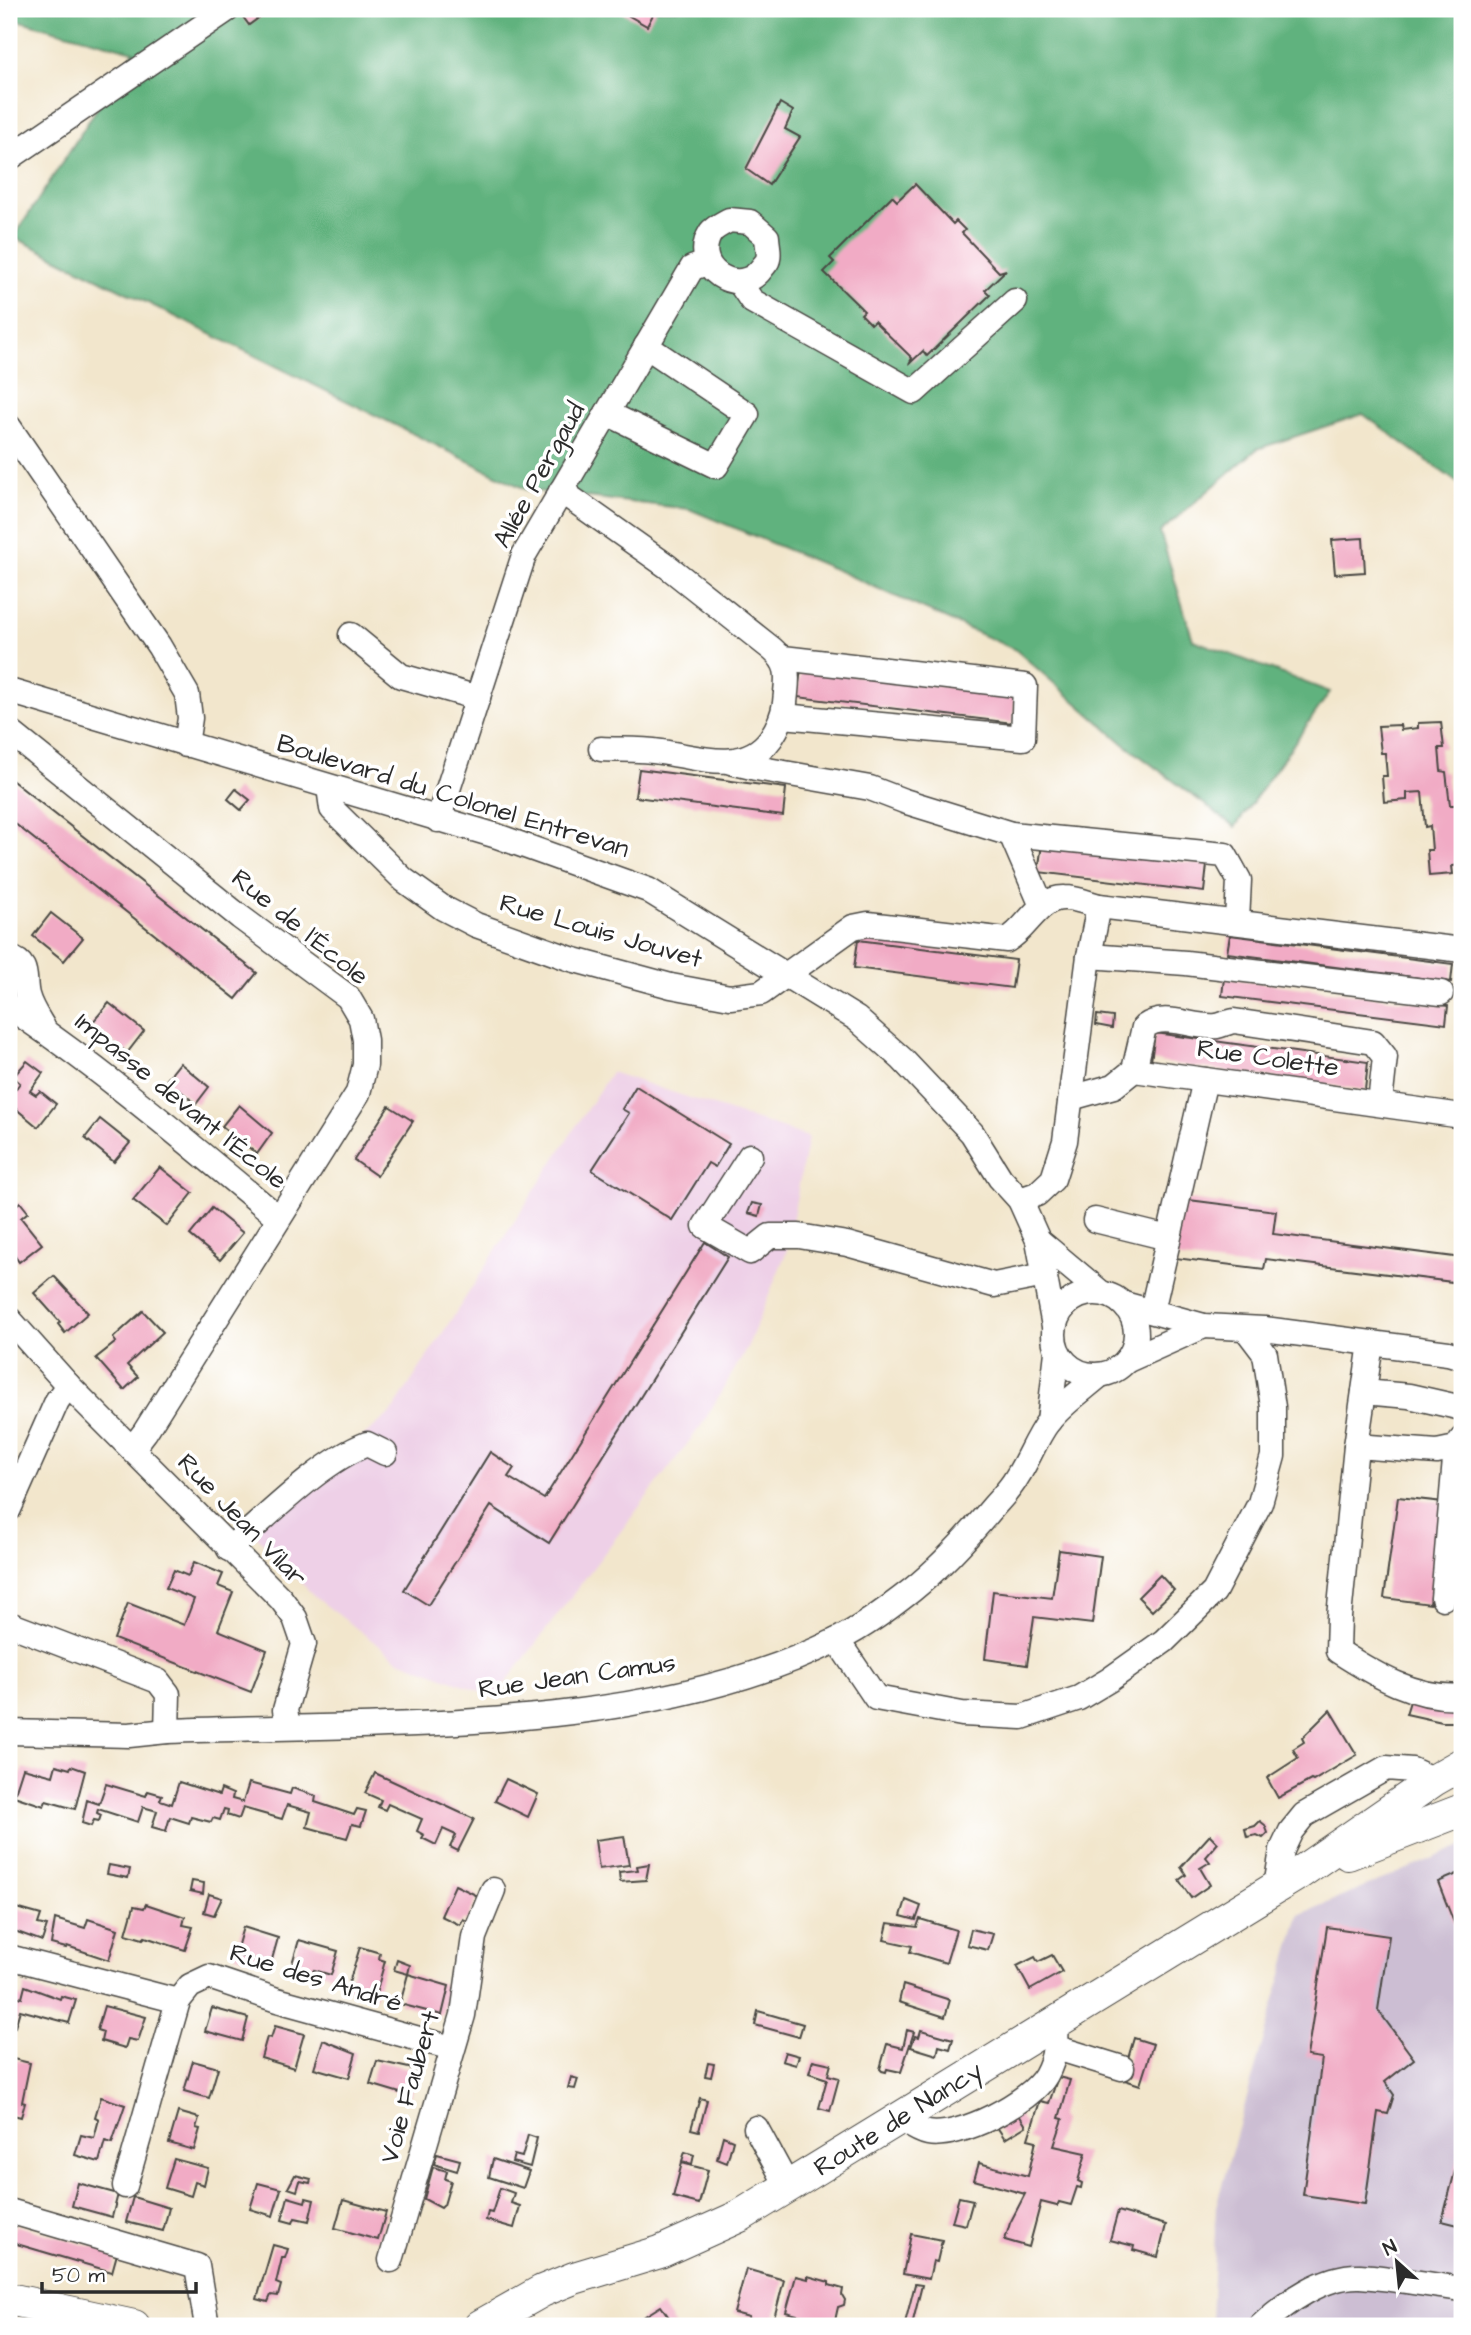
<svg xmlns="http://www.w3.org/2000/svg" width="1471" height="2335" font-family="'Architects Daughter',sans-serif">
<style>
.built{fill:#eed0e7}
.industrial{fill:#ccbed3}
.forest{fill:#60b27e;stroke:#466e54;stroke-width:2}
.building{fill:#f1abc5}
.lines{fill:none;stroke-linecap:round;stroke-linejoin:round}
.minor-casing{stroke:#494743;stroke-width:27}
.major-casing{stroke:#494743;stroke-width:34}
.minor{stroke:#fff;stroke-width:24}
.major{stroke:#fff;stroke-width:32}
.labels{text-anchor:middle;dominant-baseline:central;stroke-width:7;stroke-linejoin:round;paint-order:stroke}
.street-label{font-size:26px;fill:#2b2b2b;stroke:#fff}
</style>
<rect width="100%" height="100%" fill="#fff"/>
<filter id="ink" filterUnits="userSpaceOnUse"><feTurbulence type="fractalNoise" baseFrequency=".0143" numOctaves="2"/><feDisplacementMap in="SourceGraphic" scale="14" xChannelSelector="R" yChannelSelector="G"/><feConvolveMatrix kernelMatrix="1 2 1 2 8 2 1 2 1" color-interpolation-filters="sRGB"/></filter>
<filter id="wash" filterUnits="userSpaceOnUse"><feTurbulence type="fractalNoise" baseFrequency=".00686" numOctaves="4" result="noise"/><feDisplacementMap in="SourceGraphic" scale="28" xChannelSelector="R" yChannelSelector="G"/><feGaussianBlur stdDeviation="1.57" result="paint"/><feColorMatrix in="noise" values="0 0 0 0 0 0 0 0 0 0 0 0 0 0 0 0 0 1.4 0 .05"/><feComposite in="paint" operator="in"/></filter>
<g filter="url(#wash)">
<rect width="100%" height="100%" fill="#f2e6cc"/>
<!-- built -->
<path class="built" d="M611,1072L808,1137L786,1253L747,1348L703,1423L495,1697L397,1659L315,1597L250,1529L391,1413Z"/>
<!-- industrial -->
<path class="industrial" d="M1462,1846V2326H1153L1211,2324L1216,2206L1299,1915Z"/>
<!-- forest -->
<path class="forest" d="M9,9H1462V486L1363,414L1257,449L1160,532L1193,640L1330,692L1235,827L1124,744L1016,650L839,571L689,509L527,490L14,237L134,51L9,18Z"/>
<g id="blocks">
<!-- building -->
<g class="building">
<path d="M255,9H260L264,14L249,25L243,17Z"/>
<path d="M617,9H656L647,26Z"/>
<path d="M780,103L793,111L785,129L800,137L769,185L746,169Z"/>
<path d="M915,184L953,224L956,221L965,230L962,233L999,272L1006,270L985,290L990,295L927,356L923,351L909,364L912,358L874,321L871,324L861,314L864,311L824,272L834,262L830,258L892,196L897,201Z"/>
<path d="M1363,538L1365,572L1335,574L1332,540Z"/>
<path d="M801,669L1015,695L1013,723L797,697Z"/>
<path d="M1441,722L1444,748H1439L1441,771L1446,772L1450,805H1462V860L1460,865L1452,866L1453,874L1429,876L1427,850H1432L1430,826L1425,827L1422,792L1407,793V800L1384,802L1382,776H1387L1385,753H1381L1378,726L1400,725L1401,730L1418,728V723Z"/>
<path d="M639,769L786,788L783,816L635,797Z"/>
<path d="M9,778L257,973L236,999L9,819Z"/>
<path d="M236,789L250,800L241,810L228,799Z"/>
<path d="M1042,844L1207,865L1204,892L1038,872Z"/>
<path d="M51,913L83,938L64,961L33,936Z"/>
<path d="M1230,935L1453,964L1451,982L1227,953Z"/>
<path d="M858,940L1016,960L1012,988L854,968Z"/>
<path d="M1224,978L1448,1006L1446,1024L1222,996Z"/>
<path d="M109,1003L144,1031L127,1053L91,1024Z"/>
<path d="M1097,1015L1113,1017L1112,1028L1096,1025Z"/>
<path d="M1155,1033L1368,1062L1365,1090L1151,1061Z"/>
<path d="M27,1061L43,1073L30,1091L36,1095L40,1091L56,1104L38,1127L9,1103V1098L20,1083L13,1077Z"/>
<path d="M180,1063L209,1087L196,1104L178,1089L175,1092L164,1083Z"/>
<path d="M636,1086L729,1144L715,1167L708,1163L672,1220L592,1170L629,1113L622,1109Z"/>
<path d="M239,1105L272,1133L257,1154L222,1126Z"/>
<path d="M389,1106L413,1121L377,1176L354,1160Z"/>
<path d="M100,1119L130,1143L114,1162L85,1138Z"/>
<path d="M160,1167L193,1193L167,1226L133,1200Z"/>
<path d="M1181,1199L1276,1211L1273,1234L1462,1258L1461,1283L1266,1259L1264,1269L1175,1258Z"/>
<path d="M20,1202L28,1212L21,1218L42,1244L19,1262L9,1248V1211Z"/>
<path d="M752,1203L762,1205L759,1216L748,1213Z"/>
<path d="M212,1208L243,1233L220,1260L190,1235Z"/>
<path d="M705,1242L728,1257L549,1543L491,1506L428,1605L404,1590L490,1452L514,1468L508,1477L544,1499Z"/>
<path d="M54,1276L88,1313L65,1333L58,1324L60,1322L34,1293Z"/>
<path d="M143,1311L163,1332L127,1365L138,1377L124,1390L96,1358L116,1342L113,1338Z"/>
<path d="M1398,1497L1443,1502L1430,1604L1384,1598Z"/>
<path d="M1059,1550L1101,1556L1092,1624L1034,1617L1027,1665L985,1659L993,1591L1052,1598Z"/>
<path d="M194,1562L223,1574L218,1586L233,1592L218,1630L267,1650L251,1692L114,1639L128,1603L184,1625L194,1599L166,1588L174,1570L188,1576Z"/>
<path d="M1160,1575L1174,1590L1152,1611L1138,1597Z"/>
<path d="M1411,1698L1462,1705V1722H1442L1406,1714Z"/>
<path d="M1330,1710L1357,1755L1313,1781L1311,1780L1278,1798L1267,1778L1298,1758L1293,1749L1304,1742L1302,1738Z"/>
<path d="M56,1765L70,1769L71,1766L85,1771L75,1809L46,1801L44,1806L14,1796L23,1768L53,1776Z"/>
<path d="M375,1773L474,1819L458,1851L450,1847L456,1835L443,1829L436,1845L422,1838L424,1835L417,1831L422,1819L388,1804L385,1810L378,1807L381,1800L365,1793Z"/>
<path d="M506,1779L538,1794L528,1817L495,1801Z"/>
<path d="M179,1782L219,1795L221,1789L233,1794L232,1799L243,1802L249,1783L290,1794L292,1788L316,1796L315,1802L354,1815L357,1809L366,1811L361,1826L352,1824L347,1838L307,1827L311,1812L287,1805L282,1819L243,1808L239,1819L227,1815L228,1810L224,1809L220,1820L213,1818L211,1822L191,1817L189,1823L170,1817L166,1831L152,1827L157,1811L143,1807L138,1822L98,1809L97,1813L101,1815L99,1821L94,1820L91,1826L82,1823L87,1800L99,1804L106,1784L146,1796L148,1791L162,1795L160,1800L172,1804Z"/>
<path d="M1260,1821L1265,1825L1268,1833L1263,1838L1257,1835L1247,1837L1245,1829L1255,1826Z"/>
<path d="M1210,1835L1218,1843L1206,1857L1210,1862L1200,1868L1210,1885L1191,1898L1179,1880L1186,1875L1181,1867Z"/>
<path d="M624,1836L629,1865L599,1869L595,1840Z"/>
<path d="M649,1864L646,1880L620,1882L619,1872L638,1870L637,1866Z"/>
<path d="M109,1865L130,1869L128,1878L107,1874Z"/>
<path d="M1462,1872V1943L1438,1882Z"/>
<path d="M192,1881L204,1883L203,1894L190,1891Z"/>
<path d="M455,1885L478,1896L467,1921L463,1919L460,1925L441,1916Z"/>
<path d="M209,1894L222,1898L214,1915L204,1912Z"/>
<path d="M906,1900L921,1906L916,1920L901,1916Z"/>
<path d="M146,1904L185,1917L183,1925L193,1927L185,1950L145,1937L143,1939L126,1934L134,1906L144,1908Z"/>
<path d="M9,1906L41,1915L38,1924L47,1926L42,1941L9,1929Z"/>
<path d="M55,1919L85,1928L88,1919L118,1929L109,1960L67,1946L66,1948L51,1944Z"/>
<path d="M920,1919L956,1930L946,1963L910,1952L912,1946L884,1940L888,1923L917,1927Z"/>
<path d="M243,1927L278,1938L271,1963L235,1955Z"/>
<path d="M1327,1927L1389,1936L1378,2010L1414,2059L1385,2082L1394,2095L1388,2114L1378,2112L1365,2204L1303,2195L1322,2058L1307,2056Z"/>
<path d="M971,1929L993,1934L988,1950L967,1945Z"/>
<path d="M299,1940L338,1951L331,1975L314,1970L312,1973L291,1967Z"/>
<path d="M360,1947L380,1953L379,1959L385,1961L375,1997L347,1989Z"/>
<path d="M1052,1955L1062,1972L1030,1990L1017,1966L1035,1957L1038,1962Z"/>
<path d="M397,1960L410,1965L408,1974L394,1970Z"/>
<path d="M408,1974L449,1986L442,2015L400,2004Z"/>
<path d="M903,1985L950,2000L945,2017L899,2002Z"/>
<path d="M25,1986L60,1999L61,1996L76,2000L69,2023L20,2010L15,2027L9,2026L10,1994L22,1998Z"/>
<path d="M104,2006L146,2017L138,2041L128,2039L125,2048L101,2041L103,2032L97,2030Z"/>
<path d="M212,2008L248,2018L242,2041L205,2031Z"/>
<path d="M758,2011L803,2024L799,2037L755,2025Z"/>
<path d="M275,2026L304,2034L294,2068L261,2058L267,2037L271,2038Z"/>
<path d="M907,2030L914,2032L901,2072L887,2069L886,2072L882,2071L880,2069L887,2044L903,2048Z"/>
<path d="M921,2030L953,2039L950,2049L939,2046L937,2055L911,2047L915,2036L919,2037Z"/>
<path d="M1134,2038L1153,2044L1140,2085L1122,2079Z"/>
<path d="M323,2040L356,2053L349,2078L314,2068Z"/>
<path d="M785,2052L799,2056L796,2065L782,2061Z"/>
<path d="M9,2058L30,2063L22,2102L25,2103L21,2117L9,2114Z"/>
<path d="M813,2060L831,2064L828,2075L839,2078L830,2111L819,2108L827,2079L809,2073Z"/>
<path d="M193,2061L218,2068L209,2098L184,2091Z"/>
<path d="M377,2061L418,2070L410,2096L370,2084Z"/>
<path d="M708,2063L714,2064L711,2077L705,2076Z"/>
<path d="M571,2077L578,2079L575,2089L568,2088Z"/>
<path d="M1058,2077L1070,2080L1059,2118L1063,2119L1054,2146L1086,2153L1078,2181L1082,2183L1081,2188L1077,2187L1071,2205L1059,2202L1057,2206L1041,2202L1029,2247L1005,2240L1010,2223L1025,2194L974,2180L979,2163L1028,2176L1036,2141L1028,2139L1040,2101L1049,2103Z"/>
<path d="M101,2097L125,2105L112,2143L105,2141L99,2162L75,2155L81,2135L94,2138L99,2119L95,2117Z"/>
<path d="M700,2098L707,2100L699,2131L691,2129Z"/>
<path d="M1011,2102L1026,2126L1005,2139L989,2115Z"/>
<path d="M178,2112L199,2118L196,2128L200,2129L194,2150L169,2143Z"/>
<path d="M528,2135L537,2138L530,2167L512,2162L514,2155L522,2157Z"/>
<path d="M723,2136L733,2140L727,2163L717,2159Z"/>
<path d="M1461,2148H1462V2226L1442,2221Z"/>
<path d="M685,2152L694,2155L692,2164L682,2161Z"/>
<path d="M437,2154L460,2160L457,2171L434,2164Z"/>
<path d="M174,2159L208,2168L204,2185L195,2182L191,2196L165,2188Z"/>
<path d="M493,2159L529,2171L523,2188L489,2177Z"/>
<path d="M682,2163L708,2170L699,2204L673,2197Z"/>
<path d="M433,2167L447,2171L445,2179L451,2181L444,2205L441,2208L424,2199Z"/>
<path d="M295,2175L311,2179L310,2183L300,2181L297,2191L288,2188Z"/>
<path d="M78,2183L118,2194L112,2217L72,2206Z"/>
<path d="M258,2183L281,2189L273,2216L250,2209Z"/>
<path d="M500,2188L514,2193L511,2203L520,2206L514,2228L486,2220L488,2212L492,2213Z"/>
<path d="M133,2197L169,2208L163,2231L126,2222Z"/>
<path d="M288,2197L305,2202L306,2198L314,2200L309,2221L295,2218L293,2223L282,2220Z"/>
<path d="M959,2197L973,2200L966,2225L952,2222Z"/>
<path d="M343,2200L386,2212L378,2240L335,2228Z"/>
<path d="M1118,2211L1166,2225L1158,2257L1133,2250L1134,2246L1110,2240Z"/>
<path d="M15,2225L117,2254L112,2272L10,2242Z"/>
<path d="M911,2234L942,2240L937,2262L933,2261L929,2279L903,2274Z"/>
<path d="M273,2245L288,2249L285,2258H282L276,2283L281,2285L278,2296L271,2295L268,2302L257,2299Z"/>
<path d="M746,2269L784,2280L772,2326L748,2321L749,2317L734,2313Z"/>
<path d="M796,2276L808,2279V2276L829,2282V2285L843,2289L842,2295L845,2300L844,2305L838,2307L834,2325L786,2312Z"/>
<path d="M915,2284L922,2285L912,2325L905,2323Z"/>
<path d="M661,2306L675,2326H642L639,2322L642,2318Z"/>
</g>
</g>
</g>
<g filter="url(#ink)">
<use href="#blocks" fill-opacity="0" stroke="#494743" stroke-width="2"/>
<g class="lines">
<!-- minor casing -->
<g class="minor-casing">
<g id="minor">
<path d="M9,158L228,9"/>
<path d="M729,220L750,222L767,237C767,243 770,253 768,259C768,262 764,265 762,268C740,300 688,268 711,232C715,227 724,223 729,220Z"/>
<path d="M739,282L752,301L914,392L1015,301"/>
<path d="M607,413L716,466L747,414L646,346"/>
<path d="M9,427L159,646L187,694L190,718L186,745"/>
<path d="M561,491L667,566L772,649C792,666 787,679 785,703C783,717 779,726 771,738C745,775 698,757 661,752C641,749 621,750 601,749"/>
<path d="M351,635L401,676L478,698"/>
<path d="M783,658L1025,686L1023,738L783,716"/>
<path d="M9,691L497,836L648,890L857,1019L902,1059L972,1133L1000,1178L1020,1200L1038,1240L1054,1326"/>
<path d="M9,731L240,917L348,997L361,1019L365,1040V1065L358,1093L145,1432L132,1449"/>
<path d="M731,762L756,768L870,788L904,801L1011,834L1225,855L1239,880L1237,921"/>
<path d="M329,787L332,809L404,880L443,908L476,925L571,959L671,986L730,997L761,993L853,927L868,924L1007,940C1028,929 1038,897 1065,898C1076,898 1088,903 1099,906L1462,950"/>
<path d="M438,820L524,555L692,268L707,263"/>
<path d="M1011,834L1042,906"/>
<path d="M1089,956L1186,963L1441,993"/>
<path d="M9,958C30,963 23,979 27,995C30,1007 37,1017 43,1027"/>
<path d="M9,1007C104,1070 191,1146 279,1218"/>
<path d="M1134,1070L1144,1027C1165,1011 1193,1029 1217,1026C1222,1025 1228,1022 1234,1021L1373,1042L1385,1057L1380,1103"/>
<path d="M1071,1098L1114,1086L1134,1070L1462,1116"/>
<path d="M750,1156L705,1226L750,1252L770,1236H799L847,1244L994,1285L1045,1275"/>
<path d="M1020,1200L1037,1194L1053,1179L1065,1141L1089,956L1099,906"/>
<path d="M1095,1220L1168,1238"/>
<path d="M1038,1240L1100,1292"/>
<circle cx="1095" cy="1334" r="41"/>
<path d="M1124,1304L1204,1326L1264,1329L1448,1353L1462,1357"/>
<path d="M1152,1311L1205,1080"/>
<path d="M9,1319L68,1385L57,1401L9,1509"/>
<path d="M1371,1343L1356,1446L1339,1617L1338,1651C1375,1675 1417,1700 1462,1696"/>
<path d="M1128,1360L1204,1326"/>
<path d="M68,1385L281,1599L295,1618L304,1644L285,1710L288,1726"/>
<path d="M1364,1392L1409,1396L1462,1408"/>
<path d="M1049,1421L1057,1352"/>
<path d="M1356,1446L1437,1452L1456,1448L1462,1439"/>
<path d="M229,1549C268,1516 320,1462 367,1444L385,1453"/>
<path d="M1443,1598L1456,1448"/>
<path d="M9,1624L158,1681L168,1694L167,1731"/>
<path d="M837,1640L876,1698L962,1714L1022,1717L1079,1698L1109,1680L1164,1641L1214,1592L1260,1503L1273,1456V1407L1265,1354L1246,1329"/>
<path d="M9,1732L129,1735L167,1731C382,1722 640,1737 837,1640C864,1627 889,1608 912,1590C943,1565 969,1536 994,1506C1002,1497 1011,1488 1017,1477C1028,1460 1036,1438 1048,1422C1062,1404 1083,1390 1100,1375"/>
<path d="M1276,1887L1282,1850L1291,1831L1304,1815L1386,1768L1412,1770L1434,1780"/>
<path d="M9,1957L178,2001L190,1986L209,1977L277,2000L452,2048"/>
<path d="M1057,2048L1122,2068"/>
<path d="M899,2118C907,2123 918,2131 928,2133C959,2139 1031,2102 1046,2075C1056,2057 1056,2042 1055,2022"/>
<path d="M756,2128L788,2187"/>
<path d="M125,2186L178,2001"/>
<path d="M9,2211L197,2266L207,2326"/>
<path d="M391,2260L463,2015L474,1937L493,1890"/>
<path d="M1261,2326C1286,2302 1324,2275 1360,2276C1394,2278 1429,2285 1462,2289"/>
</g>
</g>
<!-- major casing -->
<g class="major-casing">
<g id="major">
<path d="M1348,1854L1462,1810"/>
<path d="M9,2299L134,2326"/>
<path d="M480,2326L542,2291L574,2278L660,2252L740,2216L1298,1874L1434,1780L1462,1764"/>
</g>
</g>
<!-- minor -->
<use href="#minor" class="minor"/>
<!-- major -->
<use href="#major" class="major"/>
</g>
</g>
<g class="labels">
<!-- street labels -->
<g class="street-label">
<text transform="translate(539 475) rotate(-61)">Allée Pergaud</text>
<text transform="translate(453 796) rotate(17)">Boulevard du Colonel Entrevan</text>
<text transform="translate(300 927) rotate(39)">Rue de l'École</text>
<text transform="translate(601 931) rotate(16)">Rue Louis Jouvet</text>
<text transform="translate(1268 1058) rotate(8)">Rue Colette</text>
<text transform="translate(181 1101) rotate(39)">Impasse devant l'École</text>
<text transform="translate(242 1520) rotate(46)">Rue Jean Vilar</text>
<text transform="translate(577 1676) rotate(-8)">Rue Jean Camus</text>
<text transform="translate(316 1978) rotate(17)">Rue des André</text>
<text transform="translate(410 2087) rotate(-74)">Voie Faubert</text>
<text transform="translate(898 2119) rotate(-32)">Route de Nancy</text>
</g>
</g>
<!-- margin -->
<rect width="1471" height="2335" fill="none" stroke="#fff" stroke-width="35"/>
<!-- north arrow -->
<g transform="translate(1397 2262) rotate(333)" stroke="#ffffff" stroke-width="5" paint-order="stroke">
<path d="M0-5L12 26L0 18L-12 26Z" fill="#2b2b2b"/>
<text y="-10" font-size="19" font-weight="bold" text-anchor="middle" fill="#2b2b2b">N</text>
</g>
<!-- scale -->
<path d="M42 2282v10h154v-10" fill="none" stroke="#2b2b2b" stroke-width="3.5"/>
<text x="52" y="2282" font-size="21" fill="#2b2b2b" stroke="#ffffff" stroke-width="5" paint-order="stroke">50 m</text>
</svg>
